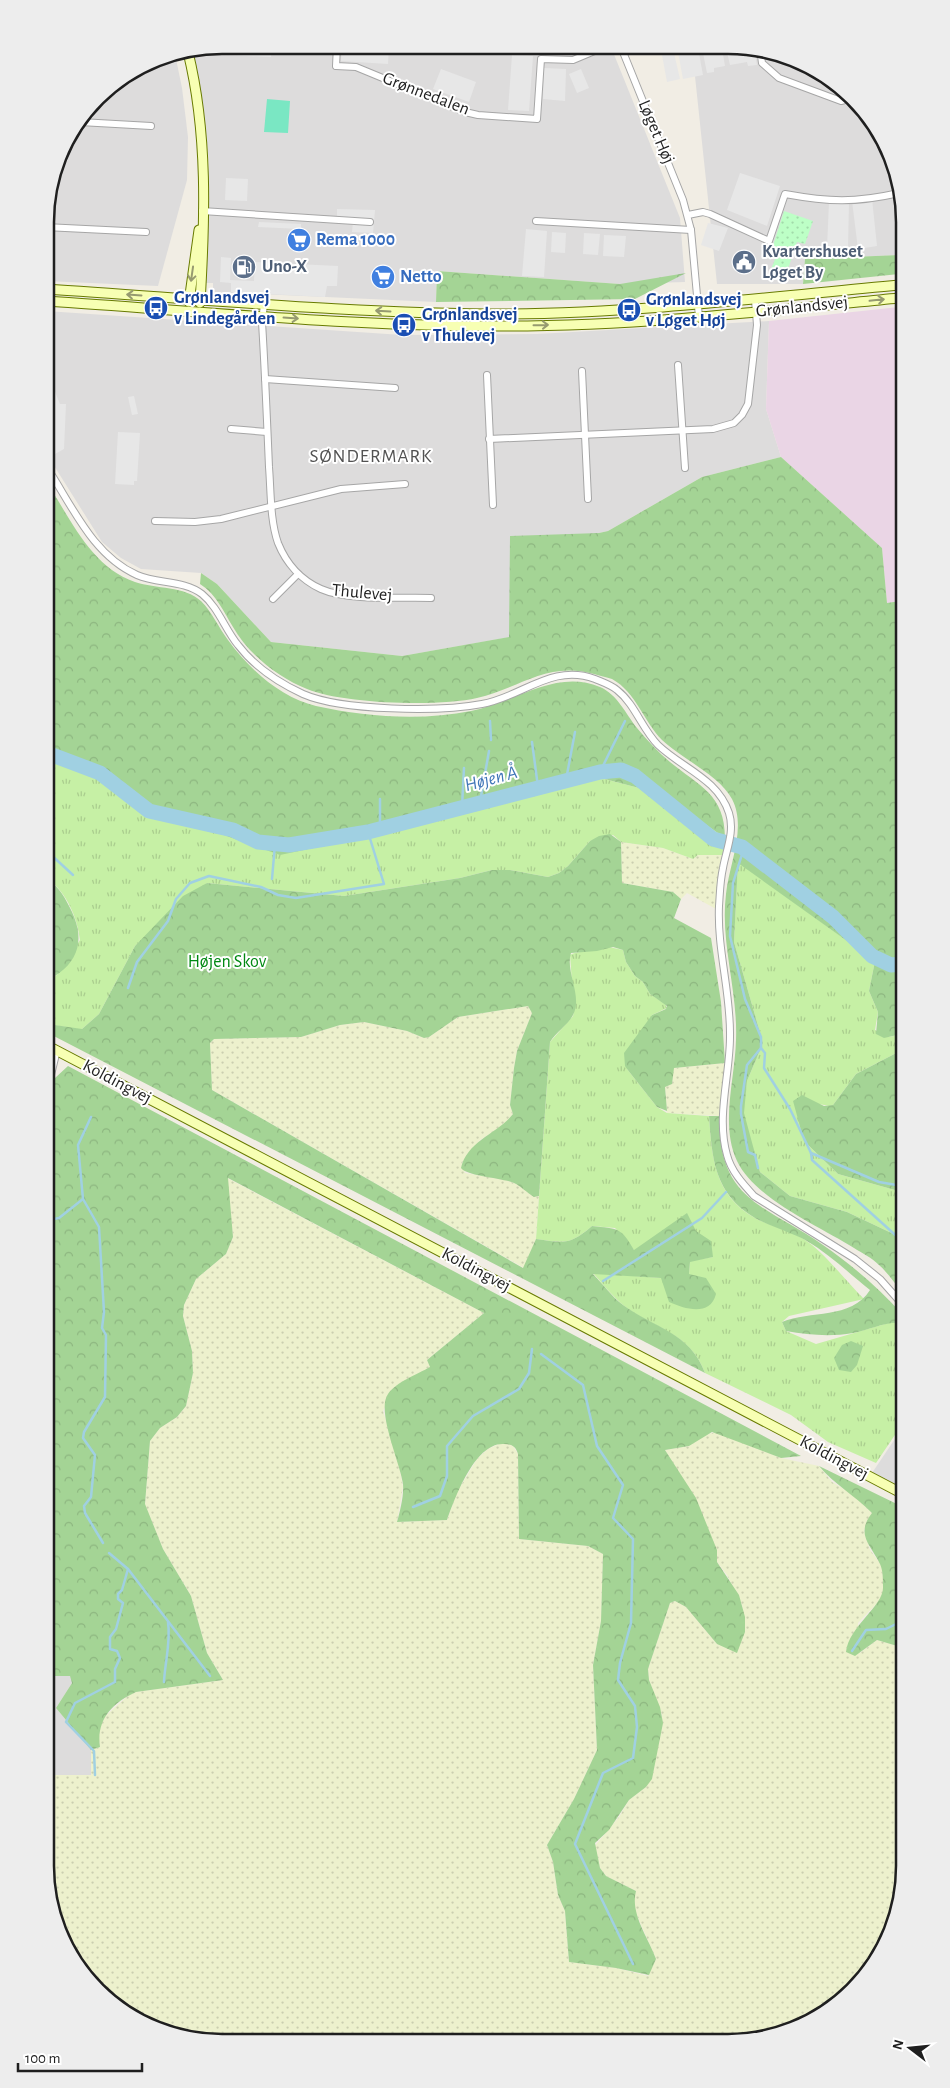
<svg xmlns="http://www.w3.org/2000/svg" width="950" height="2088" font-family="'Alegreya Sans',sans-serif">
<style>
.residential{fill:#dddcdc}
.industrial{fill:#ead5e5}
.farmland{fill:url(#farmland-dots)}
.grass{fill:url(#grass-tufts)}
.forest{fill:url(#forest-crowns)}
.park{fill:url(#park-dots)}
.pitch{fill:#7ae7c3}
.parking{fill:#e7e7e7}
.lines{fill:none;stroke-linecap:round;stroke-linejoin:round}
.stream{stroke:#a0d0e2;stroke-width:2.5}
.river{stroke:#a0d0e2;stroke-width:15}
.street-casing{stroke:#a6a6a6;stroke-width:8}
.secondary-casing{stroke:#687b00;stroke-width:11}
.street{stroke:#fff;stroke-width:6}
.secondary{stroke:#f7ffb3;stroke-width:9}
.oneway{stroke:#969a70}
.labels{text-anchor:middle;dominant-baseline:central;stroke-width:4;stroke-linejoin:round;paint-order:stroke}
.street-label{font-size:18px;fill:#1f1f1f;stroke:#fff}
.shop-label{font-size:18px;font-weight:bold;fill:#366cbe;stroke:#fff;text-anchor:start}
.service-label{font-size:18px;font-weight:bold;fill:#4e5e75;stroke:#fff;text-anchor:start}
.transit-label{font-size:18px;font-weight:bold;fill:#164399;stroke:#fff;text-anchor:start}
.park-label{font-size:18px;fill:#018913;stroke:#fff}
.neighbourhood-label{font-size:19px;letter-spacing:1px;fill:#525252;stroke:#fff}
.water-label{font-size:19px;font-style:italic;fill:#4176b8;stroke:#fff}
.rim{fill:none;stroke:#1f1f1f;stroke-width:2.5}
</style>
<defs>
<pattern id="farmland-dots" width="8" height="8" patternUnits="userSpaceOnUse" patternTransform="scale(1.25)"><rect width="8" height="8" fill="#edf1cd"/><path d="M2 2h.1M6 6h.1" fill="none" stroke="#cbceb0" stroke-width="1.8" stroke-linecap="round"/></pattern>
<pattern id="grass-tufts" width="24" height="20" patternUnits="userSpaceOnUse" patternTransform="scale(1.25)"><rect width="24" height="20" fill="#c6f0a5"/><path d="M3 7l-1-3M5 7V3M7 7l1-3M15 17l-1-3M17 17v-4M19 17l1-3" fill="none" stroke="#aacd8e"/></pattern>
<pattern id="forest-crowns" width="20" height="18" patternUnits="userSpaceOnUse" patternTransform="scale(1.25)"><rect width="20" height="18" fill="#a4d495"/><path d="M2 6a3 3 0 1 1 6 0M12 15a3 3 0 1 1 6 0" fill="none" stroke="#8db680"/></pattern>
<pattern id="park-dots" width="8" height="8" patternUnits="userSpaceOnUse" patternTransform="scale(1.25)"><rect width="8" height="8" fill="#bdffc6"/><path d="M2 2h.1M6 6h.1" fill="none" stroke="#a2daaa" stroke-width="1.8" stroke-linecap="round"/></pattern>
</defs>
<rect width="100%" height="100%" fill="#f1ede4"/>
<!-- residential -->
<g class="residential">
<path d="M222,45L611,47L680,218L685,282L620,284L437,271L436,302L213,292V283H204L209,163L204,112L193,51Z"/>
<path d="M692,48H762L845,89L875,124L899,176V255L805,259L803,284H717Z"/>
<path d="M175,54L182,88L188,137L187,180L158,286L46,281L45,210L63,144L105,89L155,58Z"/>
<path d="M46,311L402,335L537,334L769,321L766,409L781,457L702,477L608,531L599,533L510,637L402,656L271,642L217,584L201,573L141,569L121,558L102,542L46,453Z"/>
<path d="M903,1427V1488L872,1473Z"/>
<path d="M50,1676H70L72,1679V1683L56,1708L91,1750V1775H51Z"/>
</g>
<!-- industrial -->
<path class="industrial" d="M899,307L900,601L887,603L882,548L781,457L766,409L769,321Z"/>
<!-- farmland -->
<g class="farmland">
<path d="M621,842L663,848L693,859L698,855H723L716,909L687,893L681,899L673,892L622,883Z"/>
<path d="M528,1006L532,1013L517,1051L514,1068L510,1105L513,1114L504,1125L480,1140L462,1163L465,1173L505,1180L517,1184L534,1197L539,1196L536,1239L524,1268L212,1090L210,1043L214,1039L301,1037L340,1025L364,1022L407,1031L424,1038L429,1037L458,1017Z"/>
<path d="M725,1063L720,1116L667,1113L665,1086L672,1084L673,1068Z"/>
<path d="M227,1178L484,1313L427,1360L431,1367L394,1388L383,1411L398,1460L403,1487L397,1522L447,1520L457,1492L477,1459L488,1449L501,1443L508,1444L513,1446L518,1454L519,1539L588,1546L603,1554L601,1621L593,1665L597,1750L574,1799L547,1845L553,1862L558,1895L565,1911L569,1962L616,1968L648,1976L656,1959L635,1911L633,1899L636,1891L606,1876L600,1868L594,1847L619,1817L629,1800L646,1787L662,1715L649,1680L648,1669L670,1603L675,1601L686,1607L717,1644L745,1632L742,1605L727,1575L717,1562V1554L702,1514L665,1450L689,1446L703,1435L717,1432L781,1458L819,1466L832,1482L854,1495L872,1513L864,1530L870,1550L882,1566L884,1589L882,1598L858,1623L860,1653L877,1640L904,1648L905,1878L892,1933L868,1974L826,2013L774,2037L188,2040L105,1999L69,1955L51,1912V1775H91V1750L100,1747L98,1735L102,1719L129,1695L136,1692L223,1680L207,1653L191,1596L163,1549L145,1505L150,1441L160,1428L177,1417L186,1406L193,1373L192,1351L183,1316L184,1305L196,1279L226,1254L233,1237Z"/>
</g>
<!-- grass -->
<g class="grass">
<path d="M47,760L97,777L145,816L207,829L280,854L366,837L481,810L597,777L662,794L725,838L723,855H698L693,859L663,848L621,842L613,835L590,841L568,866L559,873L548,877L510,870H492L460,878L344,896L207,883L135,946L99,1014L82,1029H77L48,1024V980L57,975L80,940C77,917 67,893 48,879Z"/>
<path d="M738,862L875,961L869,991L878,1012L875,1030L889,1037L902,1034V1050L856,1074L833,1105L829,1106L819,1104L804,1141L838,1174L902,1192V1238L847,1212L790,1196L760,1172L743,1115L747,1081L763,1043L734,942Z"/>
<path d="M609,947L623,950L626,962L635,976L643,982L650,994L665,1004L667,1008L652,1015L627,1069L657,1107L667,1113L709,1116C712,1157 714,1195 755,1218C772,1227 793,1231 808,1242C826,1255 847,1282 864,1299L789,1316L782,1322L786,1331L816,1344L892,1322L903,1323V1423L876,1463L828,1442L791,1415L705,1373C690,1332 654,1329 623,1305C612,1296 602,1283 593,1273L662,1278L689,1274L690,1261L713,1257L634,1250L615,1228L592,1226C570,1245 565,1243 536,1239L550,1042L573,1016L574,1011L570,955C573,952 601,949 609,947Z"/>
</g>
<!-- forest -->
<g class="forest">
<path d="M899,255V274L803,284L805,259Z"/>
<path d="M437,271L620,284L686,273L635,299L436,302Z"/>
<path d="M781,457L882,548L887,603L900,601L902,1034L884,1038L876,1034L878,1012L869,991L875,961L738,863L734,942L763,1043L747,1081L744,1113L760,1172L790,1196L847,1212L902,1238L903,1293C895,1284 888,1273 879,1265C872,1258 862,1253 854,1248C819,1226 755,1199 737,1161C720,1125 735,1079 736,1040C738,991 720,943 726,894C729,864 747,828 732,799C719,775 682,759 662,740C644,722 636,692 612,679C607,677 599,676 594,674C546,661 521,688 477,698C439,707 343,704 307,689C279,678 248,654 233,627C223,611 217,595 200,584L201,573L217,584L271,642L402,656L509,637L510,536L599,533L608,531L702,477Z"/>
<path d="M46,481C70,518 91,567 135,582C156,589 185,586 201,601C212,612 219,628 228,640C249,669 281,698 316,706C365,717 422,721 471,711C513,703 556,668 600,687C618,695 625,713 637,728C647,740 658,752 670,762C699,786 725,794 725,838L662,794L597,777L481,810L366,837L280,855L207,829L145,816L97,777L47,760Z"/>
<path d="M610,834L621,842L622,883L673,892L681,899L674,918L711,938L721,1002L725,1063L674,1068L672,1084L665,1087L667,1111L657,1107L627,1069L625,1066L624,1053L652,1015L666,1009L667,1006L650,994L643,982L635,976L626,962L623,950L613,947L597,951L571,953C565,972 583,996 573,1015C568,1025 556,1032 550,1042L539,1196L534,1197C527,1193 521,1186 514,1183C503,1178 466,1176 461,1168C467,1141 497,1134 513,1114L510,1105L514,1068L517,1051L532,1013L528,1006L458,1017L429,1037L424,1038L407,1031L364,1022L340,1025L301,1037L214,1039L210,1043L212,1090L523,1268L536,1239C565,1243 570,1245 592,1226C618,1229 621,1227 634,1250L687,1213L696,1231L711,1241L713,1257L690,1262L689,1274L706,1278L716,1294C710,1317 685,1309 669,1302L661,1278L593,1274C603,1284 612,1297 623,1305C654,1328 690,1332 705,1373L48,1033V1024L82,1029L99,1014L135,946L183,896L207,883L344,896L460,878L492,870H510L548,877L559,873L568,866L590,841L599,836Z"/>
<path d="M48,879C58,887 63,894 69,906C86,937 81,963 48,980Z"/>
<path d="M902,1050V1192L838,1174L804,1141L793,1101L802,1095L824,1106L833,1105L856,1074Z"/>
<path d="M68,1066L801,1456L781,1458L712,1432L689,1446L665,1450L696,1498L717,1550V1562L739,1595L745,1617V1632L737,1653L717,1644L686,1607L675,1601L670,1603L648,1669L649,1680L660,1707L663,1723L652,1779L646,1787L629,1800L609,1830L595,1843L600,1868L606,1876L636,1891C630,1914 648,1937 656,1959L649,1975L616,1968L569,1962L565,1911L558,1895L553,1862L547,1845L574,1799L597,1750L593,1665L601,1621L603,1554L588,1546L519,1539L518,1454C516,1447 512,1444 504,1444C475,1442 455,1498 447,1520L397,1522C400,1511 404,1496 403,1484C400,1462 376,1411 388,1394C396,1382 418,1374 430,1367L427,1360L484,1313L228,1178L233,1237L226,1254L196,1279L184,1305L183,1316L192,1351L193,1373L186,1406L177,1417L160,1428L150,1441L145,1504L163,1549L191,1596L207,1653L223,1680L136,1692C112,1703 96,1720 100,1747L91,1750L56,1708L72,1683L70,1676H50L48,1128L55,1078Z"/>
<path d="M709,1116H720C717,1201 766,1205 823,1245C853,1266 879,1288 903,1315V1323C885,1321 870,1330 853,1333C830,1337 809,1335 786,1331L782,1322C810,1310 851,1320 870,1290C850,1274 829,1254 807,1241C790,1232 771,1227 755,1218C714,1194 712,1158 709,1116Z"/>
<path d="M851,1341L863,1346L857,1365L851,1372L839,1370L834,1358L842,1345Z"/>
<path d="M819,1466L903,1507L904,1648L877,1640L855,1656L846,1652C849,1626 884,1606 883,1587C883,1580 883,1570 880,1564C871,1545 855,1535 872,1513C854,1495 834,1484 819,1466Z"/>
</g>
<!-- park -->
<path class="park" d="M784,211L813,221L805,244L797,242L788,269L780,277L769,274L776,257L770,255Z"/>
<!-- pitch -->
<path class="pitch" d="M267,99L290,101L288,133L264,132Z"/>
<!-- parking -->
<g class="parking">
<path d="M222,45H272L271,57L222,55Z"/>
<path d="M342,46H389L388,64L341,61Z"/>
<path d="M698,48L703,75L683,79L678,52Z"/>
<path d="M702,48H722L725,66L714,68V72L707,73Z"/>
<path d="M726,48H746L747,54L755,53L757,65L748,66L747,62L730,65Z"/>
<path d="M674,53L680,79L667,82L662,55Z"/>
<path d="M512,55L533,56L529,111L508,110Z"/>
<path d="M544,68L566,69L565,101L543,99Z"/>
<path d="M441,69L476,82L469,102L433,89Z"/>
<path d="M581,69L589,88L577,93L569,74Z"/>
<path d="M740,173L780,186L767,226L727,210Z"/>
<path d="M226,178L248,179L247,201L225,200Z"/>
<path d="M872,199L877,246L858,249L852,201Z"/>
<path d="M849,201L848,248H827L829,202Z"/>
<path d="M337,209L375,210L373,233L352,232L353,222L337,221Z"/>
<path d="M259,222L301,224V229L258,227Z"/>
<path d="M708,223L728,228L719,251L701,245Z"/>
<path d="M526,229L547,231L544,277L522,276Z"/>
<path d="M552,232L566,233L565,253L551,252Z"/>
<path d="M584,233L600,234L598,255L583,254Z"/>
<path d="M604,235L626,236L624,257L603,256Z"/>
<path d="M221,257L231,258L230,280L254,281L255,262L338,266L337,286H327L325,297L231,292V283L220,282Z"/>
<path d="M54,389L60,404H66L64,449L55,454L46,439V394Z"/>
<path d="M134,396L138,414L132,415L128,397Z"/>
<path d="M118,432L140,433L137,481H134V485L115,484Z"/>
</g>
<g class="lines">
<!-- stream -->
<g class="stream">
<path d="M490,721L491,740"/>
<path d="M532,742L538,787"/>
<path d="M600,772L625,721"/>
<path d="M566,780L575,732"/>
<path d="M480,802L489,751"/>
<path d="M462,807L464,768"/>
<path d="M380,829V799"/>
<path d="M744,848L733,883L730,936L745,999L761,1037V1048L747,1065L741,1106V1114L748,1152L755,1155L758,1168"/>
<path d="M48,852L73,875"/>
<path d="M272,879L275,844"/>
<path d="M128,988L137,962L168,921L176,899L190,883L209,876L261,887L278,895L296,898L384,884L368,832"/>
<path d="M761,1048L765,1053L764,1068L790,1109L811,1153L812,1160L902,1241"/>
<path d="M91,1117L78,1145L83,1199L99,1227L104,1312L102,1328L106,1335L105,1397L84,1432L83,1438L95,1455L91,1497L84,1506L85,1513L103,1543"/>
<path d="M811,1153L879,1182L902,1186"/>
<path d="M49,1220L59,1218L83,1199"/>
<path d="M603,1281L702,1218L726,1192"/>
<path d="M541,1354L583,1385L597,1446L623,1485L613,1518L633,1539L631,1623L620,1663L618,1680L635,1706L637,1727L633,1758L603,1773L575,1844L633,1964"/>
<path d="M413,1507L440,1496L447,1476V1446L473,1416L519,1389L529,1373L532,1349"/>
<path d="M903,1528L900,1540L904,1556"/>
<path d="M109,1553L128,1569L210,1676"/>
<path d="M852,1651L866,1630L886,1629L898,1623L904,1579"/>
<path d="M164,1682C165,1661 171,1642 168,1622"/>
<path d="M95,1775L94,1751L66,1722L75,1703L115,1682V1669L120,1658L117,1651L110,1649V1637L116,1629L123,1603L118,1599V1594L122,1590L128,1569"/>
</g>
<!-- river -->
<path class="river" d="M47,753L100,773L149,811L233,830L258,842L289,845L368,832L600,772L621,770L635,776L713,839L742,847L833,917L872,956L891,965L902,964"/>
<!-- street casing -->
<g class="street-casing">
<g id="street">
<path d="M337,46L336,66L356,67L465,112L478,115L537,119L541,59L573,60L604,47"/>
<path d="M621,47L683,200L691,230L699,317"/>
<path d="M760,48L762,63L779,78L841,101L853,98"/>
<path d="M622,51L640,48"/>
<path d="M80,122L151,126"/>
<path d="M202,211L370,222"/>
<path d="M688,215L703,212L710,214L769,241L785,194C829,202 855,203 899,193"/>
<path d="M536,221L691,230"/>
<path d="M45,227L146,232"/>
<path d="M264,304L262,322C265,371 267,419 269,467C271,492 270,520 278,543C286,563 301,580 321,589C348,601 401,597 431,598"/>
<path d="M678,365L685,468"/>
<path d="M582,371L588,499"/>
<path d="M487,375L493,505"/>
<path d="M265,379L395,388"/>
<path d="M231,429L267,432"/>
<path d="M489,439L713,429L734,423L742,415L748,404L757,325L755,300"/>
<path d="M46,466C72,505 92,555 137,575C158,584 184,580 202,594C218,607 225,629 238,645C254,666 279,683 303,694C342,711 440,712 482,704C522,697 552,663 595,679C602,682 611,685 617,690C635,704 642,729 658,745C682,768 718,779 729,813C735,832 726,850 723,868C720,881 720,893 719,906C717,950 731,993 730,1037C730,1075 716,1117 727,1155C731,1171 743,1184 754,1196L855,1259L880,1279L903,1305"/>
<path d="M155,521L195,522L221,519L341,489L405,484"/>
<path d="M273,599L298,574"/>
<path d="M48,1087L57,1050"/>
</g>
</g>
<!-- secondary casing -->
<g class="secondary-casing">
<g id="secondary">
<path d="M188,52C208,134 205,219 200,303"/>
<path d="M46,289C200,299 355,314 509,314C640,313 769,297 899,285"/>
<path d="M46,301C199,311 352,327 505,326C637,326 768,311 899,298"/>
<path d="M189,302L199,230"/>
<path d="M48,1046L903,1494"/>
</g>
</g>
<!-- street -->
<use href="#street" class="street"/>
<!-- secondary -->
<use href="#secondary" class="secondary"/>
</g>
<!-- one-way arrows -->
<defs><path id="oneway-shaft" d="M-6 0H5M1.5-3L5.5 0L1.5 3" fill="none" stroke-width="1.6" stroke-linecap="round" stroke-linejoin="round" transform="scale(1.25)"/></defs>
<g class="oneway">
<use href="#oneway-shaft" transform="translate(192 274) rotate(98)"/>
<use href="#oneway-shaft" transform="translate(134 295) rotate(-176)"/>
<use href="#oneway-shaft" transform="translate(877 300) rotate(-6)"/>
<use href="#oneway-shaft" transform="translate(383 311) rotate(-177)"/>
<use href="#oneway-shaft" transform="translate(291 318) rotate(4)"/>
<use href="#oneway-shaft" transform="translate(541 325) rotate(-1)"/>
</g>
<!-- icons -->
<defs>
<g id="supermarket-disc" transform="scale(1.25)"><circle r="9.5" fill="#3f7fe0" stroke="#fff"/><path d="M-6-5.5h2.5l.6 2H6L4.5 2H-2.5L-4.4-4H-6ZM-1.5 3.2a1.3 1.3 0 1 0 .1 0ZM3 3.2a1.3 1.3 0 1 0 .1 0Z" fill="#fff"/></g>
<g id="civic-disc" transform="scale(1.25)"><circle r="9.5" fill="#5c6f8a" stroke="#fff"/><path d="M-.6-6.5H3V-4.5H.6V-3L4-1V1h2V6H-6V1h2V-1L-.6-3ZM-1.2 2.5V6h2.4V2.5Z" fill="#fff"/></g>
<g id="fuel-disc" transform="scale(1.25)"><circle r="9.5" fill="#5c6f8a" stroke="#fff"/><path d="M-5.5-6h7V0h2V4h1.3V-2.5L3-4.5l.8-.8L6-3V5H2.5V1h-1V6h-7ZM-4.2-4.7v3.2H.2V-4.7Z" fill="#fff"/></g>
<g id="bus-disc" transform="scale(1.25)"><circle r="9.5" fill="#1a4fb4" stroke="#fff"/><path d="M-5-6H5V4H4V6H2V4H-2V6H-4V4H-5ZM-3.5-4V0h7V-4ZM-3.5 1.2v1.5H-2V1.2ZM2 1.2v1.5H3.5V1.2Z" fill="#fff"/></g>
</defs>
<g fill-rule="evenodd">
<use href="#supermarket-disc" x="299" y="240"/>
<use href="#civic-disc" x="744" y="262"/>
<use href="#fuel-disc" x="244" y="267"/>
<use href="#supermarket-disc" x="383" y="277"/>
<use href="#bus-disc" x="156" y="308"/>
<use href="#bus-disc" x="629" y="310"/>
<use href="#bus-disc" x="404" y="325"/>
</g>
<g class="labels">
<!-- street labels -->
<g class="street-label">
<text transform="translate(426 94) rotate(21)">Grønnedalen</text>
<text transform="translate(656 132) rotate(67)">Løget Høj</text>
<text transform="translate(802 307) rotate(-6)">Grønlandsvej</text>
<text transform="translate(362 593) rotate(5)">Thulevej</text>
<text transform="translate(117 1082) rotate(28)">Koldingvej</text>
<text transform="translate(476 1270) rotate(28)">Koldingvej</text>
<text transform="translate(834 1458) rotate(28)">Koldingvej</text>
</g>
<!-- shop labels -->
<g class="shop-label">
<text x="316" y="240">Rema 1000</text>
<text x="400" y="277">Netto</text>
</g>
<!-- service labels -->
<g class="service-label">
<text x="762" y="252">Kvartershuset<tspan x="762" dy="21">Løget By</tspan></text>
<text x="262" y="267">Uno-X</text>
</g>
<!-- transit labels -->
<g class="transit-label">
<text x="174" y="298">Grønlandsvej<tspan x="174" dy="21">v Lindegården</tspan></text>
<text x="646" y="300">Grønlandsvej<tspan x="646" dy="21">v Løget Høj</tspan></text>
<text x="422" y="315">Grønlandsvej<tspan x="422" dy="21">v Thulevej</tspan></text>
</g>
<!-- park labels -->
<g class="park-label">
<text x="227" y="962">Højen Skov</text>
</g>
<!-- neighbourhood labels -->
<g class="neighbourhood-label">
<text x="371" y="456">SØNDERMARK</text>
</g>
<!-- water labels -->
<g class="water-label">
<text transform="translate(491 779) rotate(-15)">Højen Å</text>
</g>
</g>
<!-- crop -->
<path d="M0 0H950V2088H0ZM222 54H728A168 168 0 0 1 896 222V1866A168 168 0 0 1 728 2034H222A168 168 0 0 1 54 1866V222A168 168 0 0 1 222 54Z" fill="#ededed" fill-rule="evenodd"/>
<path class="rim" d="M222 54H728A168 168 0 0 1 896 222V1866A168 168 0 0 1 728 2034H222A168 168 0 0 1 54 1866V222A168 168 0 0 1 222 54Z"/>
<!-- north arrow -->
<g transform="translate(910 2048) rotate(286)" stroke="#ffffff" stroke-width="4" paint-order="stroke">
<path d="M0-4L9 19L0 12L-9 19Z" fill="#1f1f1f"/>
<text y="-8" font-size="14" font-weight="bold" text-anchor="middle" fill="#1f1f1f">N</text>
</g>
<!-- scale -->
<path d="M18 2063v8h124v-8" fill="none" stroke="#1f1f1f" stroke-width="2.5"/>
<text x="25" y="2063" font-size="15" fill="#1f1f1f" stroke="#ffffff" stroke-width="4" paint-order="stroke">100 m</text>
</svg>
